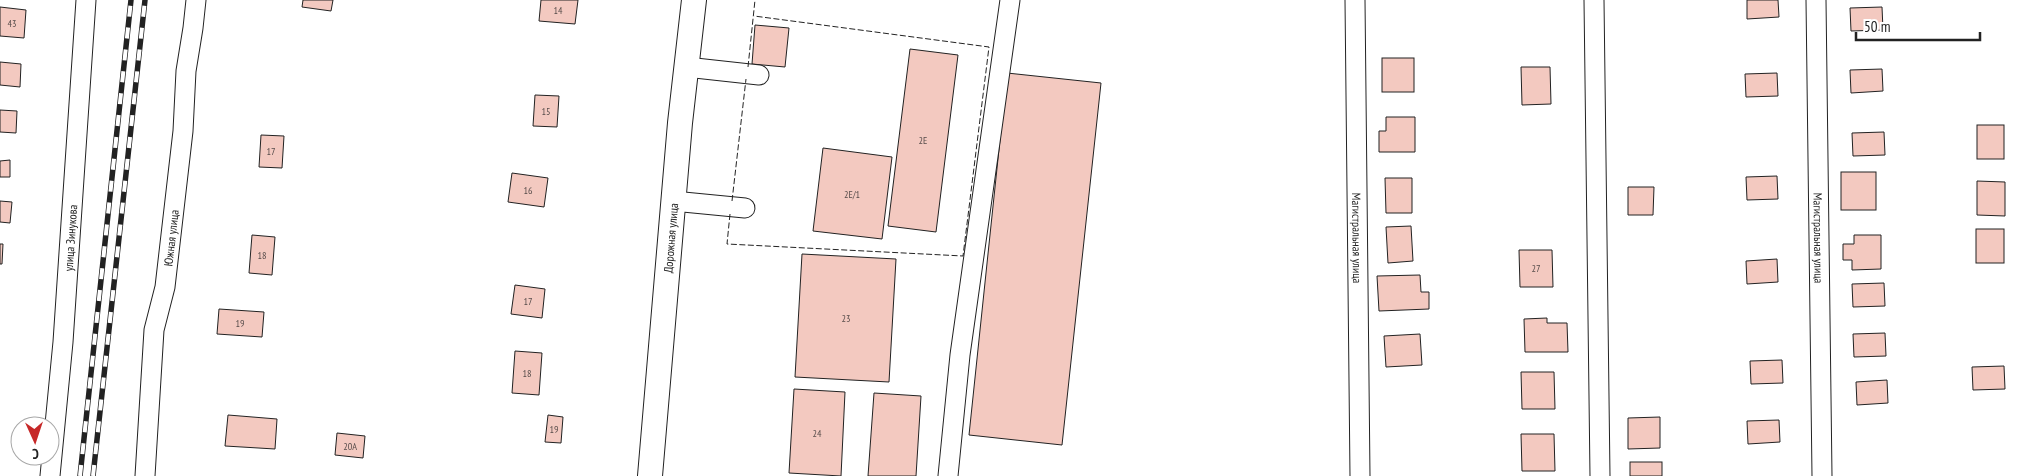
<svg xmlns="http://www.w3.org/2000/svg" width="2026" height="476" font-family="'PT Sans Narrow',sans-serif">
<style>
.building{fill:#f3c9c0;stroke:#222}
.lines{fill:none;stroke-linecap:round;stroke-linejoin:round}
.minor-casing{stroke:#222;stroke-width:21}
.major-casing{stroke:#222;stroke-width:26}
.minor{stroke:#fff;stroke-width:19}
.major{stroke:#fff;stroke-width:24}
.rail-casing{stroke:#222;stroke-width:5.5}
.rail{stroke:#fff;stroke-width:4;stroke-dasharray:11;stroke-linecap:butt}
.fence{stroke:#222;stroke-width:1;stroke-dasharray:6 2.5;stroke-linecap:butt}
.labels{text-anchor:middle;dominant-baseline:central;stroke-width:4;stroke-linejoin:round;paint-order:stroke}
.number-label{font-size:10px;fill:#564c4a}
.street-label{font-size:12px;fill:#222;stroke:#fff}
</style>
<rect width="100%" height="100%" fill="#fff"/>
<!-- building -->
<g class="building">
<path d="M303,0H333L331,11L302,7Z"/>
<path d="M541,0H578L575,24L539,21Z"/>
<path d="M1747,0H1778L1779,17L1747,19Z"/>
<path d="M0,7L26,10L24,38L0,36Z"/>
<path d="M1882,7L1883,30L1851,31L1850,8Z"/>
<path d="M755,25L789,28L785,67L752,64Z"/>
<path d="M910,49L958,55L936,232L888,226Z"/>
<rect x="1382" y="58" width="32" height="34"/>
<path d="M0,62L21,64L20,87L0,85Z"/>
<path d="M1521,67H1550L1551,104L1522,105Z"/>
<path d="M1882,69L1883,91L1851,93L1850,70Z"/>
<path d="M1007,73L1101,83L1062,445L969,435Z"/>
<path d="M1777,73L1778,96L1746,97L1745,74Z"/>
<path d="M535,95L559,96L557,127L533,126Z"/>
<path d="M0,110L17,111L16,133L0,132Z"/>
<path d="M1386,117H1415V152H1379V131H1386Z"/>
<rect x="1977" y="125" width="27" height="34"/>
<path d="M1884,132L1885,155L1853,156L1852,133Z"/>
<path d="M261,135L284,136L282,168L259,167Z"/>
<path d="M823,148L892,157L882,239L813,231Z"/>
<path d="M10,160V177H0V161Z"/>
<rect x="1841" y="172" width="35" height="38"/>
<path d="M512,173L548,178L544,207L508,202Z"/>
<path d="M1777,176L1778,199L1747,200L1746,177Z"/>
<path d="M1385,178H1412V213H1386Z"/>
<path d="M1977,181L2005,182V216L1977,215Z"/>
<path d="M1628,187H1654L1653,215H1628Z"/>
<path d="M0,201L12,202L10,223L0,222Z"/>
<path d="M1411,226L1413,261L1388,263L1386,227Z"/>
<rect x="1976" y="229" width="28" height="34"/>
<path d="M252,235L275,237L272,275L249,273Z"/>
<path d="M1854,235H1881V269L1852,270V260H1843V244H1854Z"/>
<path d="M0,244H3L2,264H0Z"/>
<path d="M1519,250H1552L1553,287H1520Z"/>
<path d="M802,254L896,259L889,382L795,377Z"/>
<path d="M1777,259L1778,282L1747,284L1746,261Z"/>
<path d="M1420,275L1421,292H1429V309L1379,311L1377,276Z"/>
<path d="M1884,283L1885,306L1853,307L1852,284Z"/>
<path d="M515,285L545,289L542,318L511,314Z"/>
<path d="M219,309L264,312L262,337L217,334Z"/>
<path d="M1547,318V323H1567L1568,352H1525L1524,319Z"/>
<path d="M1885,333L1886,356L1854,357L1853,334Z"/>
<path d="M1420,334L1422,365L1386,367L1384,336Z"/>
<path d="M515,351L542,353L539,395L512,393Z"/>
<path d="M1782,360L1783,383L1751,384L1750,361Z"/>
<path d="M2004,366L2005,389L1973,390L1972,367Z"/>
<path d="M1521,372H1554L1555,409H1522Z"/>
<path d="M1887,380L1888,403L1857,405L1856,382Z"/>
<path d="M794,389L845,392L841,476L789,473Z"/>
<path d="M874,393L921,396L916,476H868Z"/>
<path d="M228,415L277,419L275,449L225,446Z"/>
<path d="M548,415L563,417L561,443L545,442Z"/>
<path d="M1660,417V448L1628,449V418Z"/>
<path d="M1779,420L1780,442L1748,444L1747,421Z"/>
<path d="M337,433L365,436L363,458L335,455Z"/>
<path d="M1521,434H1554L1555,471H1522Z"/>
<rect x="1630" y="462" width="32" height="14"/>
</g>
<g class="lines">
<!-- minor casing -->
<g class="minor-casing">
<g id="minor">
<path id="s1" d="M1355,0L1360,476"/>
<path d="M1594,0L1600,476"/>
<path id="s2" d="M1816,0L1822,476"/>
<path d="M686,67L759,75"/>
<path d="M673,201L745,208"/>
<path id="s3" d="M50,476L63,342L86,0"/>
<path id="s4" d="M145,476L154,330L165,287L183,131L186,71L193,28L196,0"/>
<path d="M948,476L960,355L1010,0"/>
</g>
</g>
<!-- major casing -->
<g class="major-casing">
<g id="major">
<path id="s5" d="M650,476L680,123L694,0"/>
</g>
</g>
<!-- minor -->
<use href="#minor" class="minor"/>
<!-- major -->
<use href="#major" class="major"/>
<!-- rail casing -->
<g class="rail-casing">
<g id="rail">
<path d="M80,476L131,0"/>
<path d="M93,476L145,0"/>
</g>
</g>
<!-- rail -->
<use href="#rail" class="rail"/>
<!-- fence -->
<g class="fence">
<path d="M748,67L755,0"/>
<path d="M732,201L746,79"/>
<path d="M730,214L727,244L963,256L989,47L754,16"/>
</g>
</g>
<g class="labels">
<!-- number labels -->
<g class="number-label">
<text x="558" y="10">14</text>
<text x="12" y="23">43</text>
<text x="546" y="111">15</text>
<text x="923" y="140">2Е</text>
<text x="271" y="151">17</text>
<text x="528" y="190">16</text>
<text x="852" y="194">2Е/1</text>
<text x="262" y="255">18</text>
<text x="1536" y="268">27</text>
<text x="528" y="301">17</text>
<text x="846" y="318">23</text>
<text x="240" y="323">19</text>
<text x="527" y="373">18</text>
<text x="554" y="429">19</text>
<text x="817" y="433">24</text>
<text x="350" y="446">20А</text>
</g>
<!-- street labels -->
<g class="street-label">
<text stroke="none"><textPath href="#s3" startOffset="239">улица Зинукова</textPath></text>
<text stroke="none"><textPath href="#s4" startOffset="240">Южная улица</textPath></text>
<text stroke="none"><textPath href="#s5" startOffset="239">Дорожная улица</textPath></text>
<text stroke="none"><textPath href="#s1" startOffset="238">Магистральная улица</textPath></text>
<text stroke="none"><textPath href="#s2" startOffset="238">Магистральная улица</textPath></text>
</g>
</g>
<!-- north arrow -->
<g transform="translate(35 441) rotate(177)"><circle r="24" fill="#ffffff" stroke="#a7a7a7"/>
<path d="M0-4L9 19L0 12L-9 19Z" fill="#c62828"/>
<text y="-8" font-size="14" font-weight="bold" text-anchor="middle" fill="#222222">С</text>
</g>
<!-- scale -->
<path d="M1856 32v8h124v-8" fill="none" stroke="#222222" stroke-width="2.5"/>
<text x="1864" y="32" font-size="15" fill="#222222" stroke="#ffffff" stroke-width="4" paint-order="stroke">50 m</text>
</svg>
